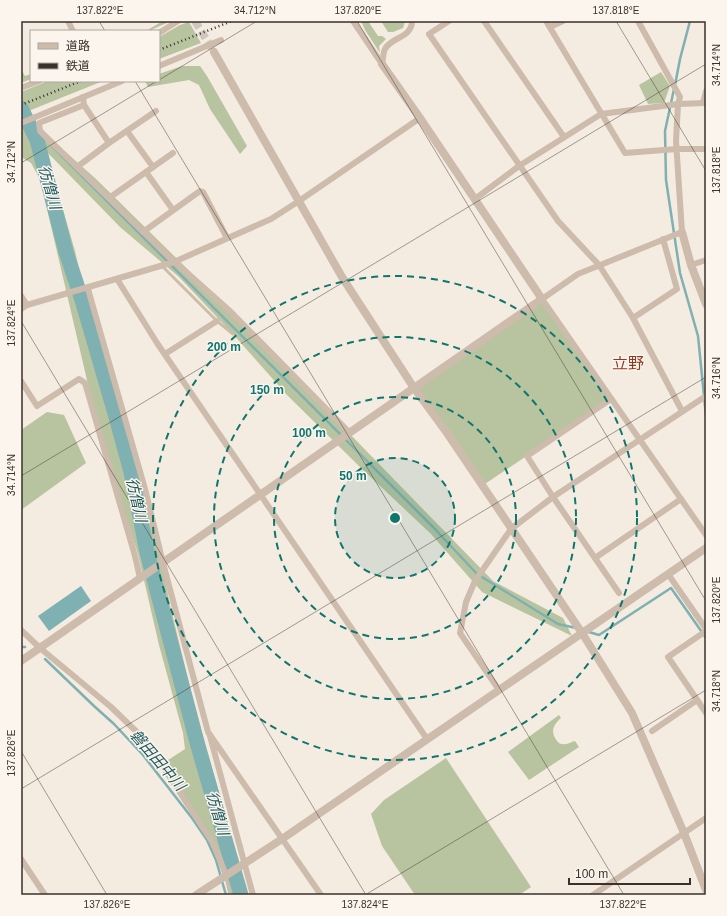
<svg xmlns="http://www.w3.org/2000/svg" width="727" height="916" font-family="Helvetica,'Noto Sans JP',sans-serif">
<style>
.green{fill:#b8c4a0}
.water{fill:#7fb0b2}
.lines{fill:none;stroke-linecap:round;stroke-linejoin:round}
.stream{stroke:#7fb0b2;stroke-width:2.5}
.river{stroke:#7fb0b2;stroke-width:15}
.tertiary-tunnel{stroke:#cfc6bd;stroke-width:8;stroke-dasharray:8 4;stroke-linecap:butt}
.service{stroke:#cdbbac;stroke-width:3}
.minor{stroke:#cdbbac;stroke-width:6}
.tertiary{stroke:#cdbbac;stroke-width:8}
.rail{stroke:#3b302b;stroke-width:2.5;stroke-dasharray:1 3;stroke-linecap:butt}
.ticks{fill:none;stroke:#3b302b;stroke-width:1;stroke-opacity:0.45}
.ring{fill:none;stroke:#0f766e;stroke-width:2;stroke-dasharray:7 5}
.labels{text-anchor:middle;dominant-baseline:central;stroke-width:3;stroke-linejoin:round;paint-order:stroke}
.water-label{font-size:15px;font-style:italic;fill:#1f5a5e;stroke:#fbf5ee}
.quarter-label{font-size:16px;fill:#8c3b22;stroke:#fbf5ee}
.centre{fill:#0f766e;stroke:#fbf5ee;stroke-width:2}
.ring-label{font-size:12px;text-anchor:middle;font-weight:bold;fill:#0f766e;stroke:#fbf5ee;stroke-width:3;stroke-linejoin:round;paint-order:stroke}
.neatline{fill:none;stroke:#3b302b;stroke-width:1.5}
.ticks-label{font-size:10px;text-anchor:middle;fill:#3b302b}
</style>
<rect width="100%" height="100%" fill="#f4ebe1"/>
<!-- green -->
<g class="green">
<path d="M161,21H171L149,31H146L161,22Z"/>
<path d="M364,21H368L378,36H382L386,39L379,46L380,53L365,30L362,23Z"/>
<path d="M381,21H405L403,28L393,32H388Z"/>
<path d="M189,22L201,43L159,59V37L180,25Z"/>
<path d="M182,66H200L207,76L247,146L240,154L210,109L199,85L189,80L148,87L145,81H159V74Z"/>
<path d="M21,69L25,76L31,74V79L21,83Z"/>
<path d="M661,72L670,86L664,103L648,104L639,85Z"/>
<path d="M48,81H103L21,114V92Z"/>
<path d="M33,123L96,179L231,312L493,581L563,618L572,636L482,592L431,534L361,468L287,395L233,334L179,277L120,227L46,151L75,251L84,293L97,322L155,529L170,605L195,708L248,895H230L213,843L165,762L185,749L183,733L159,645L138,554L101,440L40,179L31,163L21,157V129Z"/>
<path d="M542,299L611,399L482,486L414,388Z"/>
<path d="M47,412L64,415L86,463L21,510V430Z"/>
<path d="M559,715L561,718C553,725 550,732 557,741C559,743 559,744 563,744C567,745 571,742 575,741L579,747L529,780L508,752Z"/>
<path d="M446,758L531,887L519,895H415L382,846L371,814L384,800Z"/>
</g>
<!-- water -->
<path class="water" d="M81,586L91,601L49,631L38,616Z"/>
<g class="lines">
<!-- stream -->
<g class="stream">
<path d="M675,85L680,59L690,21"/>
<path d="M674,89L665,131L666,180L680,273L698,336L706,416"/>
<path d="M32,129L44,139"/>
<path d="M52,146L433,527L477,574L558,624L576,628"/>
<path d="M589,632L599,635L671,588L706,638"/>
<path d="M21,647H25"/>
<path d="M45,659L94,706L114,724L143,755L192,818L207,840L216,860L226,895"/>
</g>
<!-- river -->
<path class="river" d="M21,108L37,140L66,252L82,300L116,417L131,472L147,552L159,598L198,746L241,895"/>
<!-- tertiary-tunnel -->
<path class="tertiary-tunnel" d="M195,21L214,52"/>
<!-- service -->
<g class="service">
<path d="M162,266L217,321L233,334"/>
<path d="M226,877L230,895"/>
</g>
<!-- minor -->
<g class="minor">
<path d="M68,21L73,31"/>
<path d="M353,21L382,64"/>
<path d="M449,21L429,34L558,221L599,265L633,318"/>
<path d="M484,21L564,137"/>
<path d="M546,21L625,153L677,149H706"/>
<path d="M638,21L680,97L678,104L676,141L682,232L578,274L542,299L706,535"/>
<path d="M550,27L563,21"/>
<path d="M159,33L178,21"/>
<path d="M382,64C383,60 383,53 385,49C391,37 412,38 412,21"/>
<path d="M159,66L221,40"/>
<path d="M21,88L39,81"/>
<path d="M83,97L84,105L39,123L40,131L174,262"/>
<path d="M703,103L706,91"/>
<path d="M84,105L109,143"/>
<path d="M21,123L122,81"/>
<path d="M127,131L153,167"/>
<path d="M77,167L109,143L156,111"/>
<path d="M146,172L173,210"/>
<path d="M109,198L173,153"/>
<path d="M475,199L519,166L601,114L678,104L706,103"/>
<path d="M143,232L200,191L203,192L227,238"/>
<path d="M663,239L677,289L633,318L682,411"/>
<path d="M175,262L231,312L350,433"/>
<path d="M691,265L706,260"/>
<path d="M117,279L157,343L427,739"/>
<path d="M88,289L145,489L163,563L208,732L321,895"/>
<path d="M21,296L27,305"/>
<path d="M21,309L27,305L174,262L271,219L299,201L420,118"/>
<path d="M165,354L217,321"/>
<path d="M21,381L37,406L79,379L85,383L135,556L140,578"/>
<path d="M611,399L527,456L553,497L619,593"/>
<path d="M595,558L681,499"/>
<path d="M668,574L706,629"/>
<path d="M21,630L40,648L111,707L142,737L160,762L213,843L226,875"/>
<path d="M706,631L668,657L706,713"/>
<path d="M499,690L460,633L466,602L475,581L511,529L553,497L706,396"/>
<path d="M652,731L697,700"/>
<path d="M210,736L253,895"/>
<path d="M21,859L45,895"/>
<path d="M593,895L706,818"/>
</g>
<!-- tertiary -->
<g class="tertiary">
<path d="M214,52L342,277L414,388L447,433L582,633L632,713L684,833L706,890"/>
<path d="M682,232L691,265L706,304"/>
<path d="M21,661L542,299L420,118L382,64"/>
<path d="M196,895L282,839L706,548"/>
</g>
<!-- rail -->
<g class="rail">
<path d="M159,50L232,21"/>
<path d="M21,105L81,81"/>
</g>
</g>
<!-- ticks -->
<path class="ticks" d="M99,21L105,31M357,21L706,601M616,21L706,171M159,80L257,21M135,81L624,895M21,163L157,81M21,321L366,895M21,476L706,64M21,751L107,895M21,789L706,377M365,895L706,690"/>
<!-- distance rings -->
<circle cx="395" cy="518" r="60" fill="#0f766e" fill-opacity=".12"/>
<g class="ring">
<circle cx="395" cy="518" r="60"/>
<circle cx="395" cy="518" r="121"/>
<circle cx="395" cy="518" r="181"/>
<circle cx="395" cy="518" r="242"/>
</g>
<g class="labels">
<!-- water labels -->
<g class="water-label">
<text transform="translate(50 187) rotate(74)">彷僧川</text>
<text transform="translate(137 500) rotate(77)">彷僧川</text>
<text transform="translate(158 760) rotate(49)">磐田田中川</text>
<text transform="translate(218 813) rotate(74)">彷僧川</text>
</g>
<!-- quarter labels -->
<g class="quarter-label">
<text x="628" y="363">立野</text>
</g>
</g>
<circle cx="395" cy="518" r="6" class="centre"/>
<g class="ring-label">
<text x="224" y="351">200 m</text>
<text x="267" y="394">150 m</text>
<text x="309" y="437">100 m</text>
<text x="353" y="480">50 m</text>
</g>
<!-- border -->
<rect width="727" height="916" fill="none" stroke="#fbf5ee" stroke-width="44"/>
<!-- legend -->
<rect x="30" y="30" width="130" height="52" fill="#fbf5ee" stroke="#aea6a0"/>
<rect x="38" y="43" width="20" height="6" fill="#cdbbac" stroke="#aea6a0"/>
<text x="66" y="50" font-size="12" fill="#3b302b">道路</text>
<rect x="38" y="63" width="20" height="6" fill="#3b302b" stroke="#aea6a0"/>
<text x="66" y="70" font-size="12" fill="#3b302b">鉄道</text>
<!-- scale -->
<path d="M569 878v6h121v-6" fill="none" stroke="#3b302b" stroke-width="2"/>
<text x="575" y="878" font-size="12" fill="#3b302b" stroke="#fbf5ee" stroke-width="3" paint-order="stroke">100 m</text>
<rect x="22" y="22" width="683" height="872" class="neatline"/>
<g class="ticks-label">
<text x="100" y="14">137.822°E</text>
<text x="255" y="14">34.712°N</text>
<text x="358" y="14">137.820°E</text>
<text x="616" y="14">137.818°E</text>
<text transform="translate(716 65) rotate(-90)" y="4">34.714°N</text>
<text transform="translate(11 162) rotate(-90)" y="4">34.712°N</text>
<text transform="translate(716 170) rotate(-90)" y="4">137.818°E</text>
<text transform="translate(11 323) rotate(-90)" y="4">137.824°E</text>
<text transform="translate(716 378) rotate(-90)" y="4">34.716°N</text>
<text transform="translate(11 475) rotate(-90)" y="4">34.714°N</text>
<text transform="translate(716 600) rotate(-90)" y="4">137.820°E</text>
<text transform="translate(716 691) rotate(-90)" y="4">34.718°N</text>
<text transform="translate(11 753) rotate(-90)" y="4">137.826°E</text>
<text x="107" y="908">137.826°E</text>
<text x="365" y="908">137.824°E</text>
<text x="623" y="908">137.822°E</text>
</g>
</svg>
